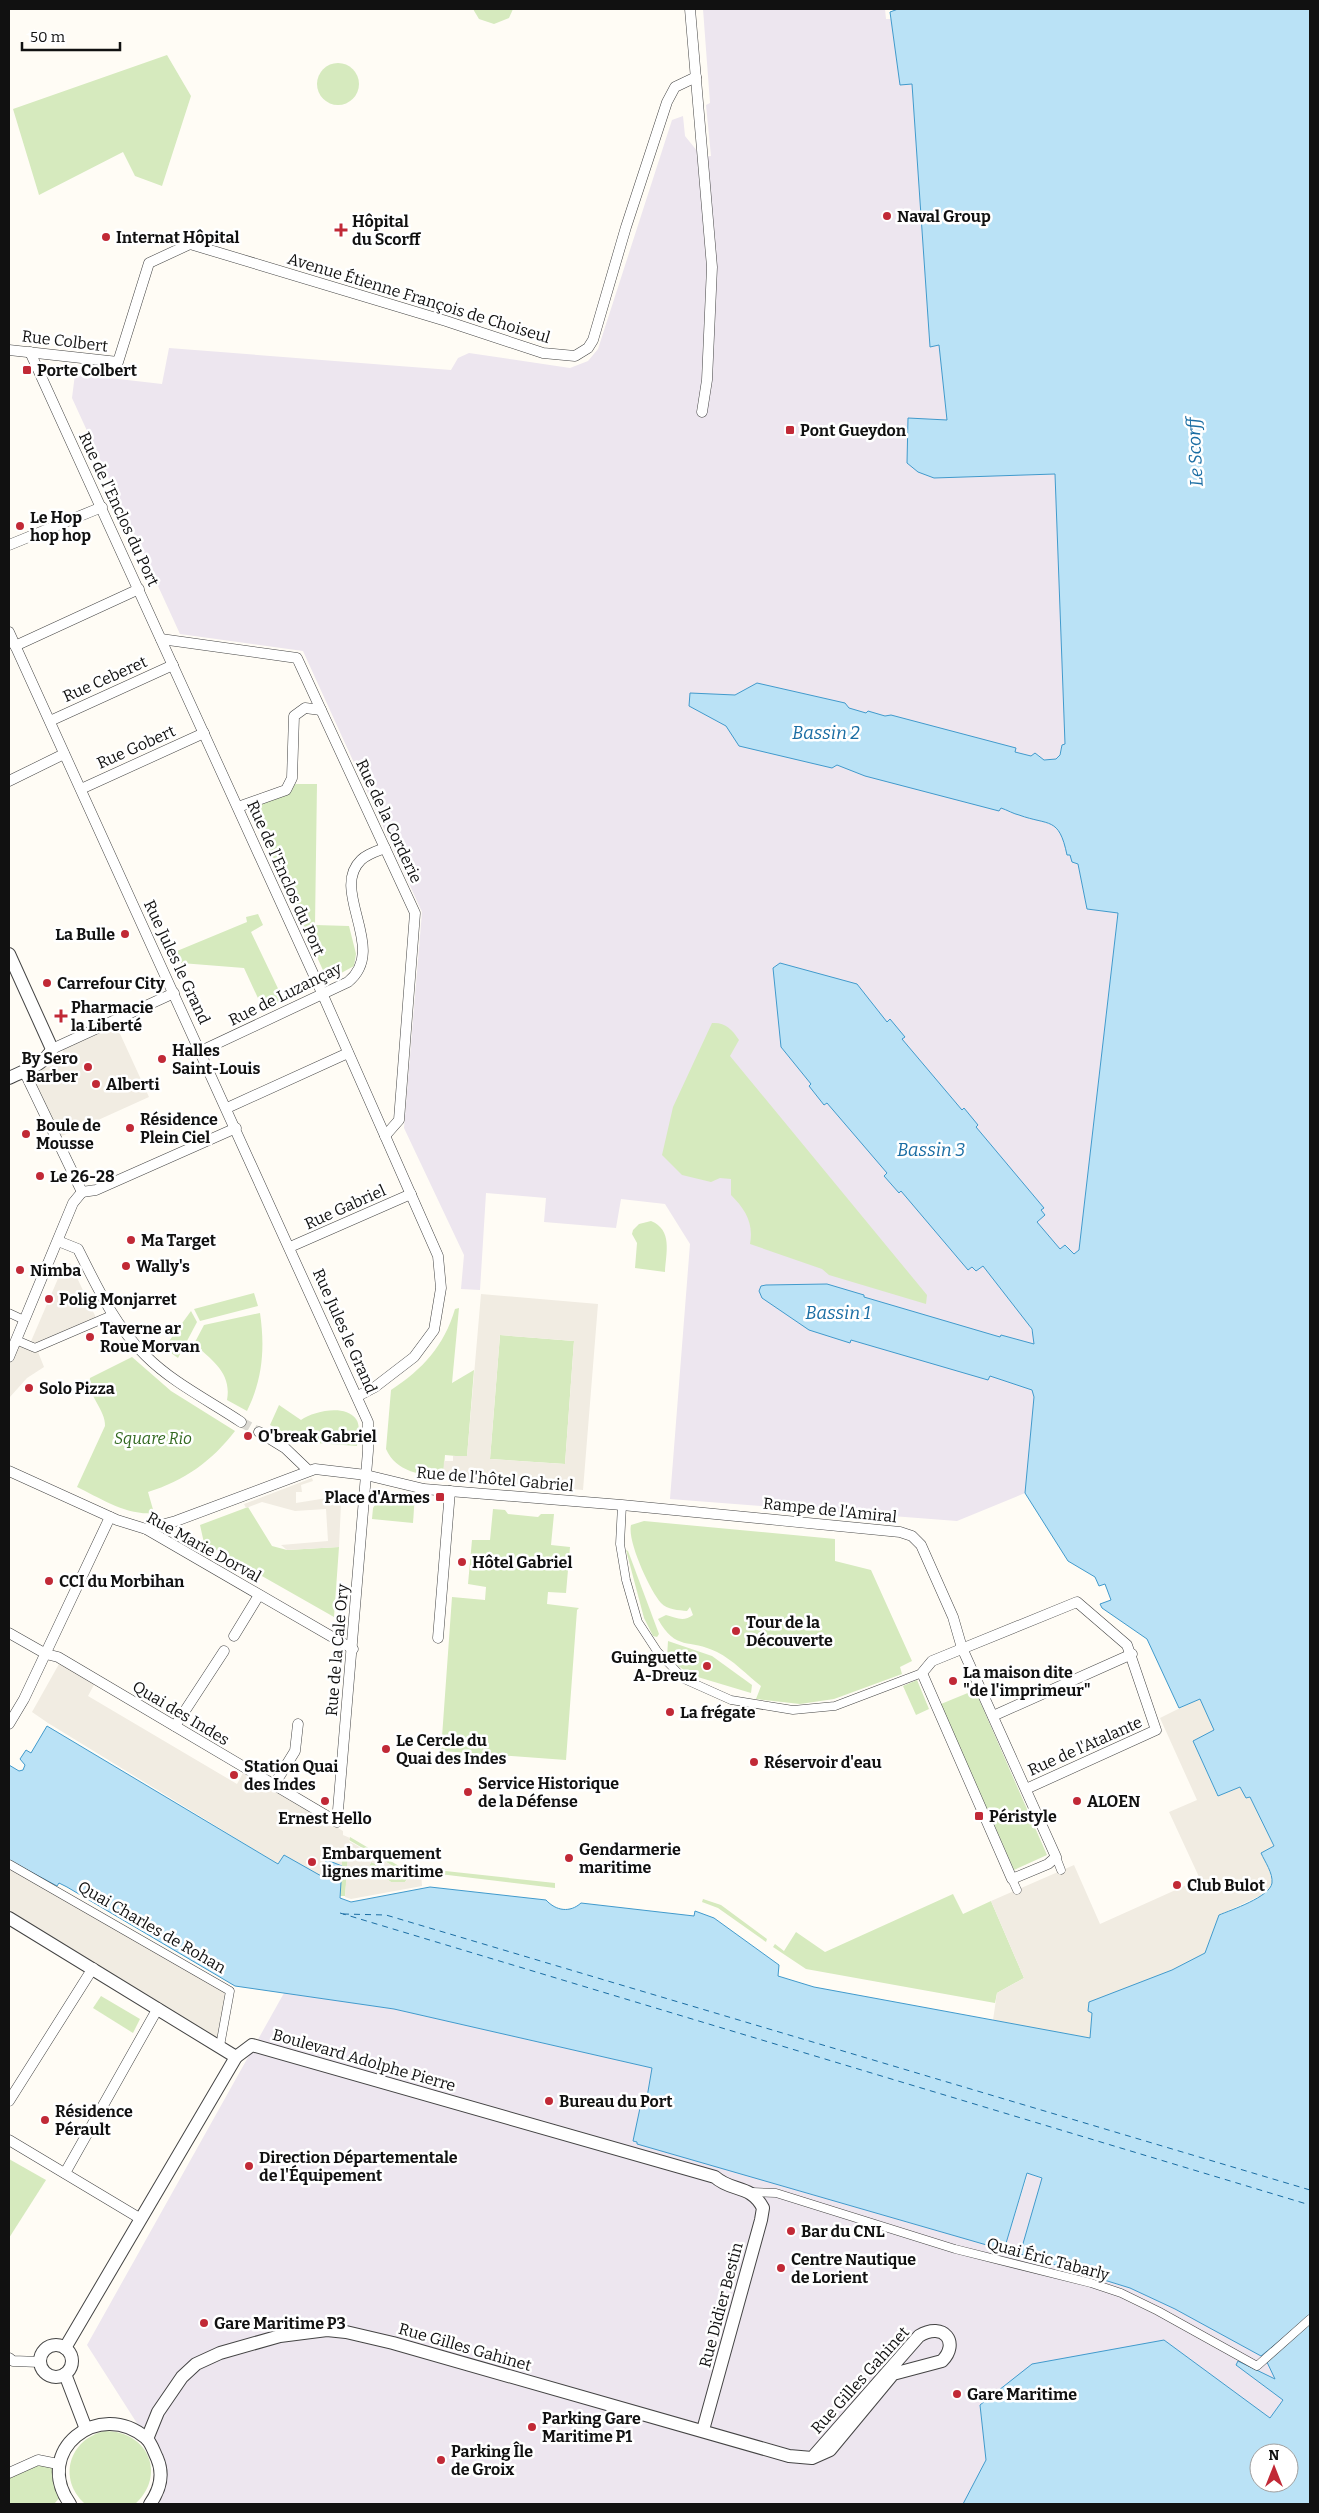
<svg xmlns="http://www.w3.org/2000/svg" width="1319" height="2513" font-family="Bitter,serif">
<style>
.industrial{fill:#ede6ef}
.green{fill:#d6eabe}
.plaza{fill:#f1ece2;fill-rule:evenodd}
.water{fill:#bae2f6;stroke:#419acc;fill-rule:evenodd}
.lines{fill:none;stroke-linecap:round;stroke-linejoin:round}
.ferry{stroke:#1a6da3;stroke-width:1;stroke-dasharray:6 5;stroke-linecap:butt}
.minor-tunnel{stroke:#dbd9d3;stroke-width:10;stroke-dasharray:10 5;stroke-linecap:butt}
.pedestrian-casing{stroke:#444;stroke-width:9}
.minor-casing{stroke:#444;stroke-width:11}
.tertiary-casing{stroke:#444;stroke-width:14}
.pedestrian{stroke:#fff;stroke-width:8}
.minor{stroke:#fff;stroke-width:10}
.tertiary{stroke:#fff;stroke-width:12}
.poi-dot{fill:#c12936;stroke:#fff;stroke-width:2}
.labels{text-anchor:middle;dominant-baseline:central;stroke-width:5;stroke-linejoin:round;paint-order:stroke}
.poi-label{font-size:16px;font-weight:bold;fill:#111;stroke:#fff;text-anchor:start}
.street-label{font-size:16px;fill:#111;stroke:#fff}
.park-label{font-size:16px;font-style:italic;fill:#326920;stroke:#fff}
.water-label{font-size:18px;font-style:italic;fill:#1a6da3;stroke:#fff}
</style>
<rect width="100%" height="100%" fill="#fffcf5"/>
<!-- industrial -->
<g class="industrial">
<path d="M703,9H885L886,19H891L900,85L912,83L930,347L939,345L947,421L908,419L907,463L1055,474L1065,744L1062,745L1059,756L1054,760L1041,759L1038,754L1018,815L1050,822L1063,836L1067,855H1071L1072,862L1078,864L1087,909L1118,913L1079,1250L1074,1255L1066,1245L1028,1323L1035,1339L1029,1387L1033,1392L1034,1399L1025,1493L957,1521L670,1499L690,1244L665,1204L621,1199L616,1228L544,1222L546,1198L486,1193L480,1290L461,1289L464,1255L404,1128L422,912L303,651L180,634L72,398L75,374L162,384L169,348L451,370L458,358L469,353L570,368L588,361L598,349L672,120L683,116L685,136L702,157L711,156L706,105L710,103Z"/>
<path d="M284,1993L394,2009L652,2068L645,2109L640,2108L633,2141L1004,2250L1028,2173L1042,2179L1020,2254L1130,2288L1175,2309L1261,2356L1310,2316L1266,2360L1275,2379L1236,2365L1283,2400L1270,2418L1164,2340L980,2405L986,2460L963,2504H150L160,2485L147,2439L87,2345Z"/>
</g>
<!-- green -->
<g class="green">
<path d="M473,9H513L509,18L494,24L479,19Z"/>
<path d="M167,55L191,96L162,186L135,176L123,152L39,195L13,109Z"/>
<circle cx="338" cy="84" r="21"/>
<path d="M295,784H317L315,925L349,926L356,954L354,966L332,978L326,977L256,821C255,798 272,799 291,792Z"/>
<path d="M258,914L263,925L251,932L284,1001L263,1009L244,968L181,963L177,951L247,922L246,917Z"/>
<path d="M712,1023C725,1022 732,1029 739,1040L730,1056L927,1295L926,1304L829,1275L822,1269L750,1244C754,1223 745,1209 731,1195V1179L720,1178L711,1182L682,1175L662,1155L673,1107Z"/>
<path d="M651,1221C673,1230 666,1253 665,1272L635,1268L637,1243L632,1234L633,1230L639,1224Z"/>
<path d="M254,1293L258,1306L200,1321L194,1309Z"/>
<path d="M459,1308L452,1383L474,1370L467,1457L445,1455L443,1477C421,1475 396,1472 386,1449L391,1390C423,1369 444,1346 455,1309Z"/>
<path d="M191,1311L197,1322L178,1358L164,1348Z"/>
<path d="M260,1313C265,1347 263,1379 247,1411L227,1400C232,1373 212,1360 194,1344L204,1325Z"/>
<path d="M500,1335L574,1341L565,1464L490,1459Z"/>
<path d="M132,1357L171,1391L235,1431C212,1461 184,1481 148,1492L154,1513C127,1516 100,1498 77,1487L105,1426C106,1410 86,1394 90,1378Z"/>
<path d="M279,1405L301,1420C314,1411 345,1404 356,1419C361,1426 358,1438 357,1446L302,1442L270,1425Z"/>
<path d="M415,1494L413,1523L372,1519L373,1508L379,1499L394,1495Z"/>
<path d="M248,1507L272,1546L287,1550L339,1547L334,1617L204,1543L200,1525Z"/>
<path d="M493,1509L505,1510L508,1514L538,1517L541,1514H554L551,1545L570,1547L566,1593L548,1592L547,1604L579,1608L577,1610L566,1760L441,1751L452,1597L485,1600L486,1587L468,1584L472,1540H490Z"/>
<path d="M644,1521L835,1539V1561L871,1570L912,1661L900,1667L902,1674L834,1699L800,1704L756,1699L761,1686C747,1675 733,1660 717,1652C689,1638 676,1652 658,1619L666,1615C676,1618 684,1622 693,1615L690,1607L687,1611C679,1610 667,1610 661,1603C650,1591 627,1541 631,1525Z"/>
<path d="M626,1550L628,1551L659,1634L657,1637L653,1636L644,1618Z"/>
<path d="M668,1641L712,1656L752,1685L751,1693L691,1675L667,1658Z"/>
<path d="M917,1680L929,1709L916,1715L903,1686Z"/>
<path d="M975,1690L1047,1855L1014,1870L941,1704Z"/>
<path d="M350,1837L399,1866L555,1883V1888L398,1869L349,1840Z"/>
<path d="M342,1849L349,1850L345,1896H340Z"/>
<path d="M371,1862L409,1876L405,1882H391L369,1867Z"/>
<path d="M953,1894L963,1914L991,1901L1024,1978L997,1993L995,2003L806,1969L773,1947L775,1944L784,1951L796,1932L825,1952Z"/>
<path d="M703,1899L721,1905L767,1939L766,1942L718,1908L702,1902Z"/>
<path d="M101,1996L140,2019L133,2033L93,2008Z"/>
<path d="M9,2159L46,2180L9,2238Z"/>
<path d="M105,2431C148,2431 167,2475 135,2504H85C57,2479 69,2439 105,2431Z"/>
<path d="M38,2460L58,2464L63,2494L54,2504H9V2473Z"/>
</g>
<!-- plaza -->
<g class="plaza">
<path d="M116,1025L149,1097L76,1130L70,1117L65,1119L71,1132L57,1138L30,1082L35,1073L61,1060L64,1056L62,1048Z"/>
<path d="M70,1263L99,1324L38,1352L44,1367L27,1378L9,1398V1358L16,1340L29,1346L63,1267Z"/>
<path d="M481,1294L598,1304L583,1490L443,1477L444,1461H453V1456H467ZM500,1335L574,1341L565,1464L490,1459Z"/>
<path d="M312,1478L313,1481L301,1485L302,1492H296V1503L352,1494L354,1505L341,1504L339,1547L287,1550L281,1545L328,1541L326,1509L295,1511L262,1502L246,1508L244,1504Z"/>
<path d="M59,1664L95,1683L88,1696L237,1784L243,1773L343,1831V1835L350,1838L349,1841L398,1869L421,1872L422,1886L351,1899L345,1897L348,1850H342V1866L327,1860L324,1864L323,1878L284,1855L278,1864L48,1723L32,1712ZM371,1862L385,1869L409,1877L405,1882H391L369,1867Z"/>
<path d="M1200,1698L1215,1731L1193,1741L1217,1795L1240,1787L1250,1796L1274,1847L1261,1853L1270,1872L1272,1882L1270,1887L1264,1894L1219,1915L1205,1953L1092,2012L1090,2038L993,2020L997,1993L1024,1978L991,1901L1074,1865L1100,1924L1200,1879L1169,1812L1197,1800L1160,1718Z"/>
<path d="M9,1864L230,1991L220,2046L9,1918Z"/>
</g>
<!-- water -->
<g class="water">
<path d="M898,9H1310V2316L1261,2356L1175,2309L1130,2288L1020,2254L1042,2178L1027,2173L1004,2250L637,2144V2142L633,2141L640,2108L645,2109L652,2068L394,2009L235,1986L67,1887L59,1883L57,1886L9,1860V1765L19,1771L23,1770L25,1765L20,1759L26,1750L31,1753L47,1726L278,1864L284,1855L323,1877L324,1864L327,1860L342,1866L340,1898L351,1902L430,1887L546,1900C556,1911 570,1913 581,1903L694,1916L695,1911L714,1918L779,1965L778,1976L814,1987L1090,2038L1092,2013L1088,2011L1089,2002L1172,1970L1205,1953L1219,1915C1231,1910 1270,1897 1272,1883C1273,1873 1265,1862 1261,1853L1274,1846L1250,1797L1246,1798L1240,1787L1218,1796L1193,1741L1214,1730L1200,1699L1179,1708L1147,1639L1102,1608L1100,1604L1111,1600L1105,1584L1099,1586L1095,1577L1068,1561L1025,1493L1034,1397L1032,1390L990,1376L988,1380L851,1340L850,1343L809,1330L762,1298L759,1291L761,1286L766,1285L827,1284L864,1295V1297L1000,1337L1001,1335L1034,1344L1032,1329L983,1266L976,1271L972,1267L968,1270L901,1191L899,1193L884,1176L887,1173L827,1103L824,1105L809,1086L811,1084L781,1047L773,968L780,963L857,984L887,1022L890,1019L905,1037L902,1039L962,1110L964,1108L978,1125L976,1127L1044,1208L1041,1210L1045,1215L1037,1222L1060,1249L1065,1245L1074,1254L1079,1250L1118,913L1087,909L1078,864L1072,862L1070,855H1067C1059,816 1049,826 1019,815C1014,814 1007,810 1001,808L999,811L865,776L837,765L832,768L739,746L726,726L689,706L690,693L735,695L757,683L845,703L849,708L866,713L868,711L885,716L891,715L1016,748L1015,752L1031,756L1035,753L1044,760L1056,759L1060,755L1062,745L1065,744L1055,474L934,478L918,472L907,463L908,418L947,420L939,345L930,347L912,84L900,85L890,12Z"/>
<path d="M1310,2322V2504H963L986,2460L980,2405L1032,2364L1164,2340L1270,2418L1283,2400L1236,2365L1238,2361L1275,2379L1266,2360ZM1259,2453H1289V2483H1259Z"/>
</g>
<g class="lines">
<!-- ferry -->
<g class="ferry">
<path d="M340,1913L1310,2205"/>
<path d="M343,1914L386,1915L1310,2190"/>
</g>
<!-- minor-tunnel -->
<path class="minor-tunnel" d="M241,1422L259,1432"/>
<!-- pedestrian casing -->
<g class="pedestrian-casing">
<g id="pedestrian">
<path d="M9,1313L24,1320"/>
<path d="M16,1340L35,1348L112,1315"/>
<path d="M622,1505L620,1544L626,1580L638,1622L657,1651L684,1679L731,1700L793,1710L835,1706L922,1673"/>
<path d="M1056,1857L1061,1870"/>
<path d="M9,1864L230,1991L220,2046"/>
<path d="M1012,1879L1017,1890"/>
<path d="M752,2192L776,2193L955,2249L1091,2283L1121,2293L1158,2311L1257,2366L1310,2319"/>
</g>
</g>
<!-- minor casing -->
<g class="minor-casing">
<g id="minor">
<path d="M690,9L712,267L707,380L702,412"/>
<path d="M9,350L118,362L149,263L190,244L446,321L543,353L575,356L588,348L593,340L626,227L667,102L675,87L696,77"/>
<path d="M30,352L322,993L438,1256L441,1288L434,1330L414,1357L375,1387L358,1396"/>
<path d="M9,545L102,507"/>
<path d="M9,632L368,1422V1451L337,1822L58,1657L46,1654L9,1633"/>
<path d="M161,639L297,658L415,913L399,1120L385,1136"/>
<path d="M15,646L139,589"/>
<path d="M50,721L173,665"/>
<path d="M9,781L64,754"/>
<path d="M81,789L204,733"/>
<path d="M238,807L286,790L292,778L294,716L305,708L321,710"/>
<path d="M52,1049L174,993"/>
<path d="M201,1051L348,982C389,949 329,891 361,860C367,854 377,851 385,848"/>
<path d="M24,1071L82,1192"/>
<path d="M227,1108L348,1053"/>
<path d="M82,1192L96,1190L236,1128"/>
<path d="M58,1241L78,1249C97,1287 115,1326 146,1356C173,1383 210,1401 241,1422"/>
<path d="M290,1247L411,1194"/>
<path d="M9,1357L73,1203L82,1192"/>
<path d="M259,1432L285,1448L308,1470"/>
<path d="M9,1471L117,1520L146,1529L353,1649"/>
<path d="M146,1529L176,1521L315,1469L366,1475L424,1489L622,1505L900,1532L912,1536L921,1545L953,1617L962,1648L1056,1857L1048,1864L1012,1879L922,1673L932,1661L1077,1602L1127,1645L1156,1730L1026,1789"/>
<path d="M234,1636L259,1595"/>
<path d="M438,1638L450,1491"/>
<path d="M993,1716L1132,1654"/>
<path d="M9,1724L24,1699L110,1517"/>
<path d="M175,1726L224,1651"/>
<path d="M274,1785L295,1751L298,1724"/>
<path d="M9,2101L93,1968"/>
<path d="M9,2140L141,2219"/>
<path d="M65,2173L158,2008"/>
<path d="M9,2358L13,2361L40,2362"/>
<path d="M9,2473L38,2460L58,2464"/>
</g>
</g>
<!-- tertiary casing -->
<g class="tertiary-casing">
<g id="tertiary">
<path d="M9,954L52,1049C45,1065 23,1071 9,1078"/>
<path d="M9,1918L236,2057"/>
<circle cx="56" cy="2361" r="16"/>
<path d="M65,2348L236,2057L252,2045L715,2177C731,2192 751,2184 763,2208L761,2220L703,2430"/>
<path d="M65,2374L86,2429"/>
<path d="M147,2439L158,2412L182,2377L196,2364L220,2353L280,2336L327,2330L346,2332L393,2343L789,2456L812,2458L830,2450L893,2374L942,2361C960,2343 944,2321 919,2336L812,2458"/>
<path d="M70,2504C32,2451 99,2398 146,2438C151,2442 154,2452 157,2458C164,2474 160,2490 150,2504"/>
</g>
</g>
<!-- pedestrian -->
<use href="#pedestrian" class="pedestrian"/>
<!-- minor -->
<use href="#minor" class="minor"/>
<!-- tertiary -->
<use href="#tertiary" class="tertiary"/>
</g>
<!-- markers -->
<g class="poi-dot">
<circle cx="887" cy="216" r="5"/>
<path d="M338.5 222.5h5v5h5v5h-5v5h-5v-5h-5v-5h5z"/>
<circle cx="106" cy="237" r="5"/>
<rect x="22" y="365" width="10" height="10" rx="2.5"/>
<rect x="785" y="425" width="10" height="10" rx="2.5"/>
<circle cx="20" cy="526" r="5"/>
<circle cx="125" cy="934" r="5"/>
<circle cx="47" cy="983" r="5"/>
<path d="M58.5 1008.5h5v5h5v5h-5v5h-5v-5h-5v-5h5z"/>
<circle cx="162" cy="1059" r="5"/>
<circle cx="88" cy="1067" r="5"/>
<circle cx="96" cy="1084" r="5"/>
<circle cx="130" cy="1128" r="5"/>
<circle cx="26" cy="1134" r="5"/>
<circle cx="40" cy="1176" r="5"/>
<circle cx="131" cy="1240" r="5"/>
<circle cx="126" cy="1266" r="5"/>
<circle cx="20" cy="1270" r="5"/>
<circle cx="49" cy="1299" r="5"/>
<circle cx="90" cy="1337" r="5"/>
<circle cx="29" cy="1388" r="5"/>
<circle cx="248" cy="1436" r="5"/>
<rect x="435" y="1492" width="10" height="10" rx="2.5"/>
<circle cx="462" cy="1562" r="5"/>
<circle cx="49" cy="1581" r="5"/>
<circle cx="736" cy="1631" r="5"/>
<circle cx="707" cy="1666" r="5"/>
<circle cx="953" cy="1681" r="5"/>
<circle cx="670" cy="1712" r="5"/>
<circle cx="386" cy="1749" r="5"/>
<circle cx="754" cy="1762" r="5"/>
<circle cx="234" cy="1775" r="5"/>
<circle cx="468" cy="1792" r="5"/>
<circle cx="325" cy="1801" r="5"/>
<circle cx="1077" cy="1801" r="5"/>
<rect x="974" y="1811" width="10" height="10" rx="2.5"/>
<circle cx="569" cy="1858" r="5"/>
<circle cx="312" cy="1862" r="5"/>
<circle cx="1177" cy="1885" r="5"/>
<circle cx="549" cy="2101" r="5"/>
<circle cx="45" cy="2120" r="5"/>
<circle cx="249" cy="2166" r="5"/>
<circle cx="791" cy="2231" r="5"/>
<circle cx="781" cy="2268" r="5"/>
<circle cx="204" cy="2323" r="5"/>
<circle cx="957" cy="2394" r="5"/>
<circle cx="532" cy="2427" r="5"/>
<circle cx="441" cy="2460" r="5"/>
</g>
<g class="labels">
<!-- poi labels -->
<g class="poi-label">
<text x="897" y="216">Naval Group</text>
<text x="352" y="221">Hôpital<tspan x="352" dy="18">du Scorff</tspan></text>
<text x="116" y="237">Internat Hôpital</text>
<text x="37" y="370">Porte Colbert</text>
<text x="800" y="430">Pont Gueydon</text>
<text x="30" y="517">Le Hop<tspan x="30" dy="18">hop hop</tspan></text>
<text x="115" y="934" text-anchor="end">La Bulle</text>
<text x="57" y="983">Carrefour City</text>
<text x="71" y="1007">Pharmacie<tspan x="71" dy="18">la Liberté</tspan></text>
<text x="172" y="1050">Halles<tspan x="172" dy="18">Saint-Louis</tspan></text>
<text x="78" y="1058" text-anchor="end">By Sero<tspan x="78" dy="18">Barber</tspan></text>
<text x="106" y="1084">Alberti</text>
<text x="140" y="1119">Résidence<tspan x="140" dy="18">Plein Ciel</tspan></text>
<text x="36" y="1125">Boule de<tspan x="36" dy="18">Mousse</tspan></text>
<text x="50" y="1176">Le 26-28</text>
<text x="141" y="1240">Ma Target</text>
<text x="136" y="1266">Wally's</text>
<text x="30" y="1270">Nimba</text>
<text x="59" y="1299">Polig Monjarret</text>
<text x="100" y="1328">Taverne ar<tspan x="100" dy="18">Roue Morvan</tspan></text>
<text x="39" y="1388">Solo Pizza</text>
<text x="258" y="1436">O'break Gabriel</text>
<text x="430" y="1497" text-anchor="end">Place d'Armes</text>
<text x="472" y="1562">Hôtel Gabriel</text>
<text x="59" y="1581">CCI du Morbihan</text>
<text x="746" y="1622">Tour de la<tspan x="746" dy="18">Découverte</tspan></text>
<text x="697" y="1657" text-anchor="end">Guinguette<tspan x="697" dy="18">A-Dreuz</tspan></text>
<text x="963" y="1672">La maison dite<tspan x="963" dy="18">"de l'imprimeur"</tspan></text>
<text x="680" y="1712">La frégate</text>
<text x="396" y="1740">Le Cercle du<tspan x="396" dy="18">Quai des Indes</tspan></text>
<text x="764" y="1762">Réservoir d'eau</text>
<text x="244" y="1766">Station Quai<tspan x="244" dy="18">des Indes</tspan></text>
<text x="478" y="1783">Service Historique<tspan x="478" dy="18">de la Défense</tspan></text>
<text x="1087" y="1801">ALOEN</text>
<text x="989" y="1816">Péristyle</text>
<text x="325" y="1818" text-anchor="middle">Ernest Hello</text>
<text x="579" y="1849">Gendarmerie<tspan x="579" dy="18">maritime</tspan></text>
<text x="322" y="1853">Embarquement<tspan x="322" dy="18">lignes maritime</tspan></text>
<text x="1187" y="1885">Club Bulot</text>
<text x="559" y="2101">Bureau du Port</text>
<text x="55" y="2111">Résidence<tspan x="55" dy="18">Pérault</tspan></text>
<text x="259" y="2157">Direction Départementale<tspan x="259" dy="18">de l'Équipement</tspan></text>
<text x="801" y="2231">Bar du CNL</text>
<text x="791" y="2259">Centre Nautique<tspan x="791" dy="18">de Lorient</tspan></text>
<text x="214" y="2323">Gare Maritime P3</text>
<text x="967" y="2394">Gare Maritime</text>
<text x="542" y="2418">Parking Gare<tspan x="542" dy="18">Maritime P1</tspan></text>
<text x="451" y="2451">Parking Île<tspan x="451" dy="18">de Groix</tspan></text>
</g>
<!-- street labels -->
<g class="street-label">
<text transform="translate(419 298) rotate(17)">Avenue Étienne François de Choiseul</text>
<text transform="translate(65 341) rotate(7)">Rue Colbert</text>
<text transform="translate(119 509) rotate(65)">Rue de l'Enclos du Port</text>
<text transform="translate(105 679) rotate(-24)">Rue Ceberet</text>
<text transform="translate(136 747) rotate(-24)">Rue Gobert</text>
<text transform="translate(389 821) rotate(65)">Rue de la Corderie</text>
<text transform="translate(286 878) rotate(66)">Rue de l'Enclos du Port</text>
<text transform="translate(177 962) rotate(65)">Rue Jules le Grand</text>
<text transform="translate(285 994) rotate(-26)">Rue de Luzançay</text>
<text transform="translate(345 1207) rotate(-24)">Rue Gabriel</text>
<text transform="translate(345 1331) rotate(66)">Rue Jules le Grand</text>
<text transform="translate(495 1479) rotate(5)">Rue de l'hôtel Gabriel</text>
<text transform="translate(830 1510) rotate(6)">Rampe de l'Amiral</text>
<text transform="translate(204 1547) rotate(29)">Rue Marie Dorval</text>
<text transform="translate(337 1650) rotate(-85)">Rue de la Cale Ory</text>
<text transform="translate(181 1713) rotate(31)">Quai des Indes</text>
<text transform="translate(1085 1746) rotate(-24)">Rue de l'Atalante</text>
<text transform="translate(152 1927) rotate(30)">Quai Charles de Rohan</text>
<text transform="translate(364 2060) rotate(16)">Boulevard Adolphe Pierre</text>
<text transform="translate(1048 2259) rotate(15)">Quai Éric Tabarly</text>
<text transform="translate(721 2305) rotate(-75)">Rue Didier Bestin</text>
<text transform="translate(465 2347) rotate(16)">Rue Gilles Gahinet</text>
<text transform="translate(860 2380) rotate(-48)">Rue Gilles Gahinet</text>
</g>
<!-- park labels -->
<g class="park-label">
<text x="153" y="1438">Square Rio</text>
</g>
<!-- water labels -->
<g class="water-label">
<text transform="translate(1195 452) rotate(-93)">Le Scorff</text>
<text x="826" y="733">Bassin 2</text>
<text x="931" y="1150">Bassin 3</text>
<text x="838" y="1313">Bassin 1</text>
</g>
</g>
<!-- border -->
<rect width="1319" height="2513" fill="none" stroke="#111111" stroke-width="20"/>
<!-- north arrow -->
<g transform="translate(1274 2468)"><circle r="24" fill="#ffffff" stroke="#a0a0a0"/>
<path d="M0-4L9 19L0 12L-9 19Z" fill="#c12936"/>
<text y="-8" font-size="14" font-weight="bold" text-anchor="middle" fill="#111111">N</text>
</g>
<!-- scale -->
<path d="M22 42v8h98v-8" fill="none" stroke="#111111" stroke-width="2.5"/>
<text x="30" y="42" font-size="15" fill="#111111" stroke="#ffffff" stroke-width="4" paint-order="stroke">50 m</text>
</svg>
